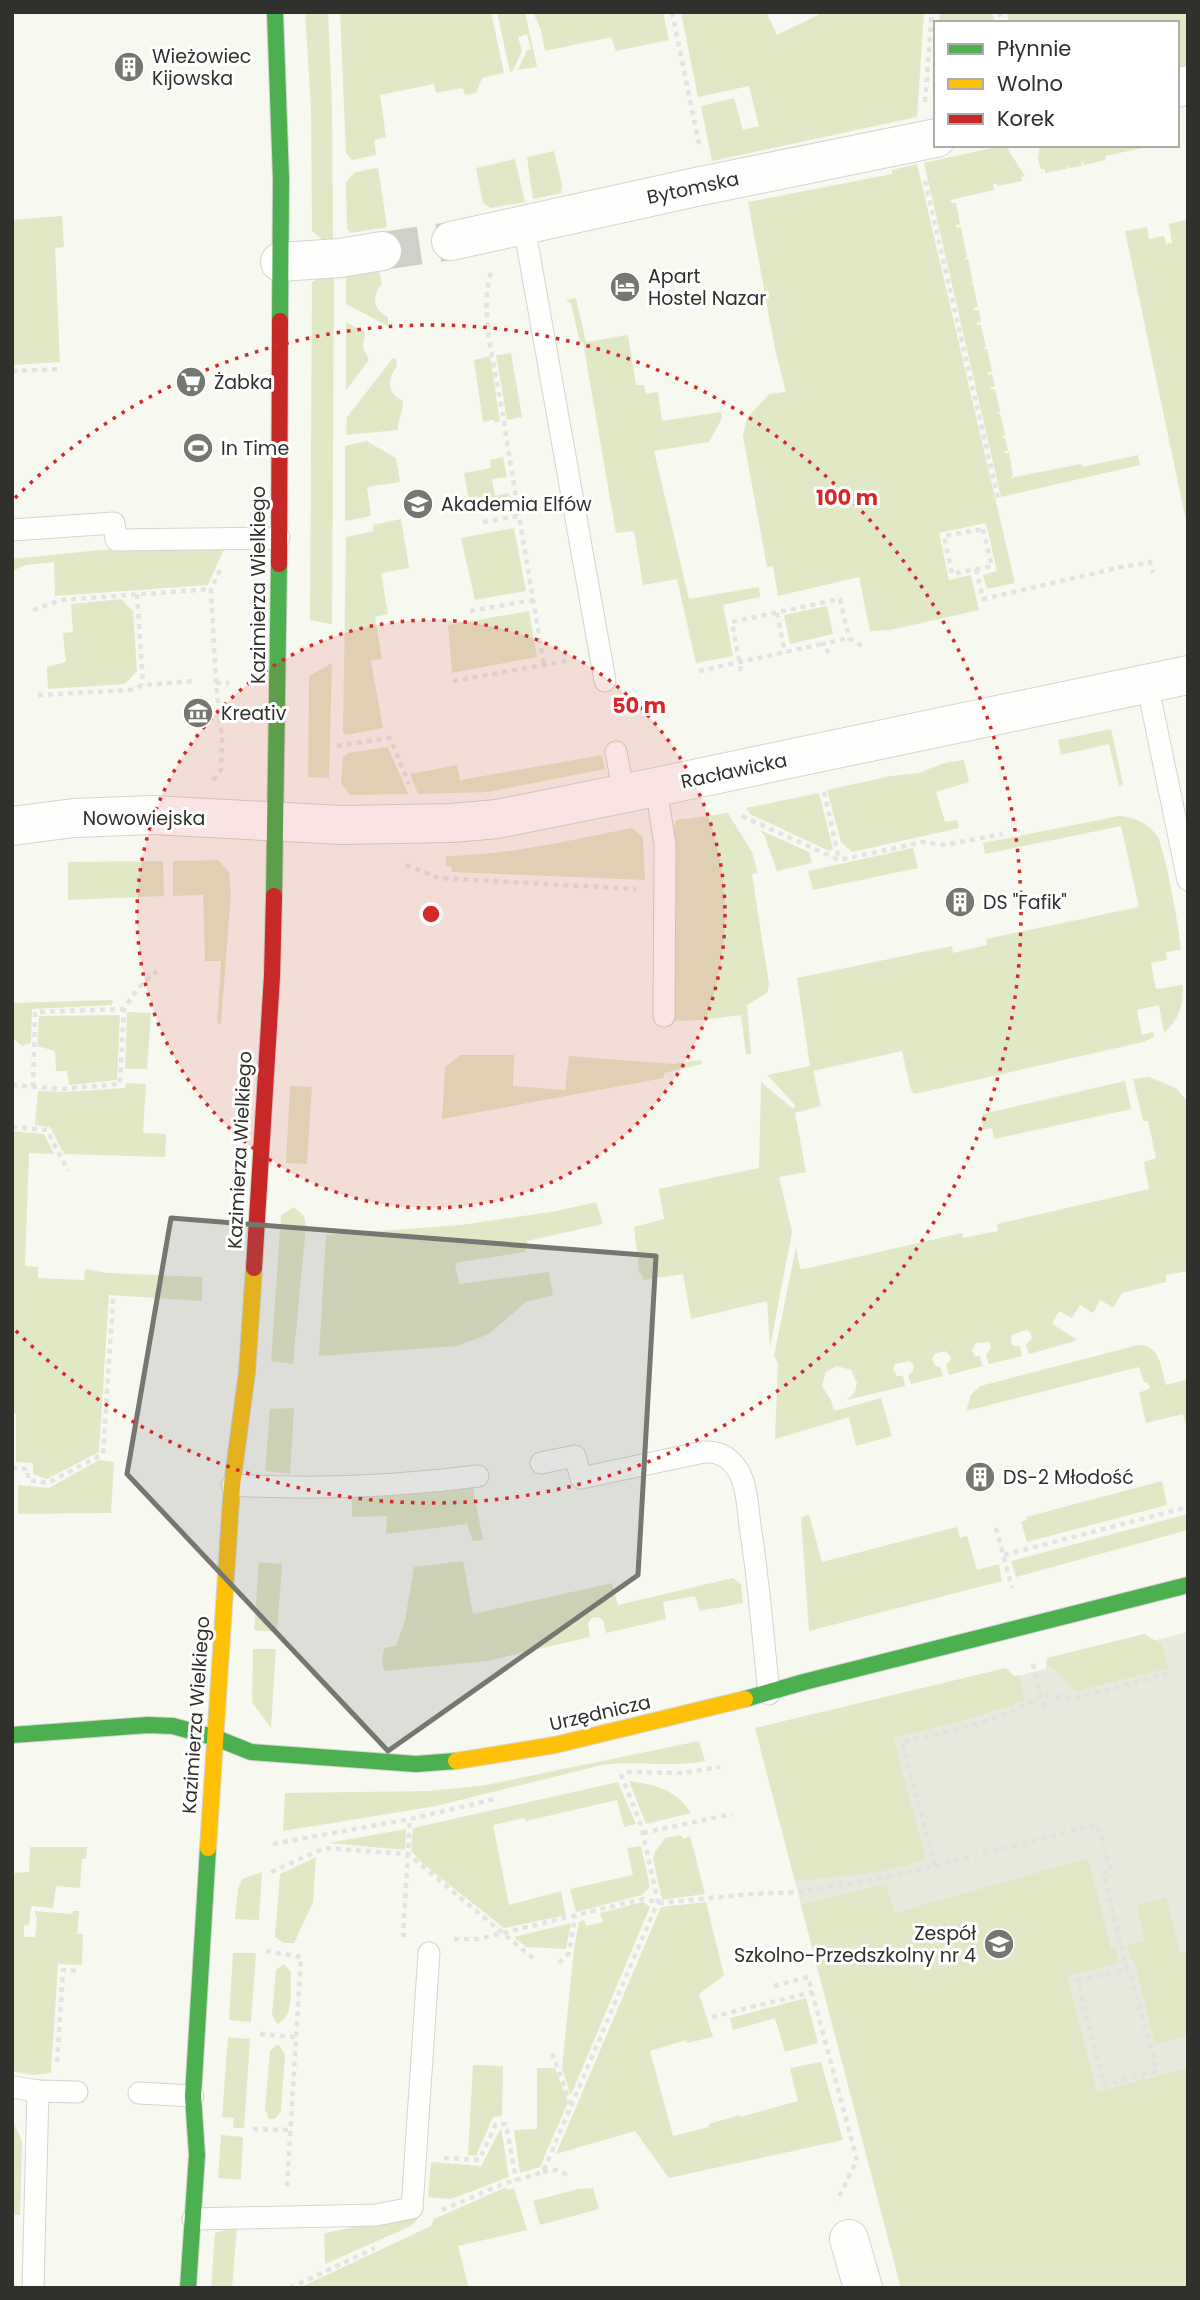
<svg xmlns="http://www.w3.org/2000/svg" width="1200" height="2300" font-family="Poppins,sans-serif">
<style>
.built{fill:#e7eadc}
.green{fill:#e1e8c6}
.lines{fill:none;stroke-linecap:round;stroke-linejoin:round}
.street-tunnel{stroke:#cfd0c9;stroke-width:38;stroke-dasharray:38 19;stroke-linecap:butt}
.lane-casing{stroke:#d4d5cf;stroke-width:23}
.street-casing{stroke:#d4d5cf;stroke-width:40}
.fast-casing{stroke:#d4d5cf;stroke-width:18}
.slow-casing{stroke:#d4d5cf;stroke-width:18}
.jam-casing{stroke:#d4d5cf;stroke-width:18}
.path{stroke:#e3e4e1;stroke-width:4.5;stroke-dasharray:5 5;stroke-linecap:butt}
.lane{stroke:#fefefd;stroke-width:21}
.street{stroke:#fefefd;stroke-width:38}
.fast{stroke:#4caf50;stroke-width:16}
.slow{stroke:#ffc107;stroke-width:16}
.jam{stroke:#c62828;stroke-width:16}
.marked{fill:#767771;fill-opacity:0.2;stroke:#767771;stroke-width:5;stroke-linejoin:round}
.ring{fill:none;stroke:#d62828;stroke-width:3.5;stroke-dasharray:3.5 7}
.labels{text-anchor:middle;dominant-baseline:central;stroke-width:6;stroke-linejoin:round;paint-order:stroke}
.poi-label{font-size:19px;fill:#30312c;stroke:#fff;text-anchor:start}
.street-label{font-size:19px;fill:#30312c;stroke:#fff}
.centre{fill:#d62828;stroke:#fff;stroke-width:3.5}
.ring-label{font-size:21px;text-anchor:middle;font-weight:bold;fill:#d62828;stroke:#fff;stroke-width:6;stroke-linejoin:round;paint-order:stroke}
</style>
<rect width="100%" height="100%" fill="#f7f8f0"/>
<!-- built -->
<path class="built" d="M1188,1632V2288H901L760,1747L775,1738Z"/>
<!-- green -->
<g class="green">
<path d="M305,12H328L332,105L333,248L312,231L311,107Z"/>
<path d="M340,12H491L504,73L482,78L476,93L465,95L463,88L436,93L434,84L380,95L386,137L374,140L376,155L352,160L346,153Z"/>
<path d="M497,12H525L537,67L518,70L527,50L531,49L527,34L518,37L522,51L513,71L510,72Z"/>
<path d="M533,12H663L669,40L616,51L611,37L545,51L541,30Z"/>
<path d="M681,12H766L777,35L824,12H924L917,117L712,161L701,106L734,98L743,130L759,126L749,86L698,97Z"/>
<path d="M940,12H992L995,23H939Z"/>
<path d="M1006,12H1188V75L1177,77V23H1010Z"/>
<path d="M1005,145L1025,176L1021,177L1022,181L998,186L996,184H993L994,190L950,200L952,203H956L960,224L956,225V228L961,227L967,257L963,260L968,259L973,283L968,284H973L978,307L973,308L974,310H979L981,322H977V325H981L986,347L982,348L987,349L992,371L987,373L988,375L992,374L995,386L990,388L991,390L995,389L1000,411L996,414L1000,413L1005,435L1001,437L1005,438L1008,450L1004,452L1005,454L1009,452L1013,475L1010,478L1081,464L1082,467L1138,455L1140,465L1001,497L924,163Z"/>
<path d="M1040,145H1147V147L1105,156L1106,160L1084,165L1081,161L1082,166L1069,168L1067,164V169L1045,173V169H1041L1038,159Z"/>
<path d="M554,151L562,185L561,193L533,199L527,157Z"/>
<path d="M515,159L525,202L490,208L483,203L476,168Z"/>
<path d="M917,164L1015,583L987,589L983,575L997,571L986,523L939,533L949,580L971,575L979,610L890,630L870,631L859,577L778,596L773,566L767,567L743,436L747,418L769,394L786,392L775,349L748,202L892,174V170Z"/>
<path d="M378,168L387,227L351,233L347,229L346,182L355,172Z"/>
<path d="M62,216L64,247L55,248L60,362L12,365V220Z"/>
<path d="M1188,219V530L1125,231L1147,227L1149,239L1164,236L1166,244L1172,243L1169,224Z"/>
<path d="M379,269L382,284C371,295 373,310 388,317V326L346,304V276Z"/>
<path d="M334,271L332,624L310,620L312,282Z"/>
<path d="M576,298L586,342L628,335L636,385H644L646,394L658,392L662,421L721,412L722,418L709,442L654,451L689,599L759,587L760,597L723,605L733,656L696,663L677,579L643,585L634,531L616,533L583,342H580L571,304L566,300Z"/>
<path d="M346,322L365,332L363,347L369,360L346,390Z"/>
<path d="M511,353L522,417L507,420L496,355Z"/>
<path d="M490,356L500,421L495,423L494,420L483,422L474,360Z"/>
<path d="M393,358L396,359L397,367C386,379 388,394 403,401C404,411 397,419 398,430L346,435L347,417Z"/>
<path d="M366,441L396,458L400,482L367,487L371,516L345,521V446Z"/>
<path d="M503,457L507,477L492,479L495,496L509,493L512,508L471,512L464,473L491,468L490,460Z"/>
<path d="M401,519L409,568L381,573L388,614L375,617L382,659L371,661L383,728L346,735L343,733L346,537L374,531L373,525Z"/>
<path d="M514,528L526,591L475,600L461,538Z"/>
<path d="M225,547L208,585L55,596L54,562L26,565L12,571V559L100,550Z"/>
<path d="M121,599L133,611L137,671L125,684L48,689L47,667L66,662L63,633L73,632L71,604Z"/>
<path d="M827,606L833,634L790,644L784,615Z"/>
<path d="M529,611L537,657L452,673L448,625Z"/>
<path d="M332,663L329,778L308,777L309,676Z"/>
<path d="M1111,729L1123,784L1119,786L1109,744L1061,755L1058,740Z"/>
<path d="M388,747L408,794L350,795L341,783L343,757L348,753Z"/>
<path d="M602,755L605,769L488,792L418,794L410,774L457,765L460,780Z"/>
<path d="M964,760L969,782L936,792L945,822L957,820L959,828L852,852L841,842L827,790L891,776L919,773L944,763Z"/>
<path d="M819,793L833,849L829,851L750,814L746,808Z"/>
<path d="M728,813L752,852L758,873L752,874L769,984L767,993L747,1005L751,1054H746L741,1015L703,1020L673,1021V830L676,820Z"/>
<path d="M1119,816C1134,817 1148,823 1157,836C1165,848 1180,932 1181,950L1166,952L1167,960L1151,963L1156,989L1183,985C1183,1006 1180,1018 1164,1033L1159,1005L1137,1010L1142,1035L1153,1032L1154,1037L1143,1042L914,1094L910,1087L902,1051L813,1071L821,1106L795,1113L806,1172L779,1177L792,1232L770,1347L767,1301L691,1319L683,1274L644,1280L639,1271L634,1227L664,1219L659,1189L759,1168L761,1082L793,1109L796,1106L767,1075L810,1066L797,978L952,946L953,953L987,945L986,939L1139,907L1121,826L985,854L983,843Z"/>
<path d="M632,828L643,837L645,880L452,872L451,867L446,866V856C509,855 570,840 632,828Z"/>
<path d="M760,830L809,852L812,863L777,871L765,837Z"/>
<path d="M913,848L918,868L813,890L808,871Z"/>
<path d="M218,860L229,872L231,893L221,1024L217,1023L221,961H205L203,895L173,896V861Z"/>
<path d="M163,861L164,896L68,900V862Z"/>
<path d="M113,1000L112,1005L32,1009L31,1043L22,1046L12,1038V1003Z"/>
<path d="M127,1012L151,1013L147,1069H125Z"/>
<path d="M120,1015L117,1080L69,1085L67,1071H56L55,1051L37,1046L39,1016Z"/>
<path d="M460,1055H514L513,1086L565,1090L569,1056L673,1064L701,1060L702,1064L664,1073V1078L442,1119L445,1067Z"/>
<path d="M1149,1077L1176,1088L1188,1102V1271L1166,1275V1282L1122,1293L1113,1308L1100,1300L1093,1313L1080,1305L1072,1318L1059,1311L1052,1324L1076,1339L1075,1341L1029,1354L1026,1345L1032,1338L1030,1332L1026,1330L1012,1335L1011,1343L1014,1346H1020L1022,1356L989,1364L986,1355L991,1348L989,1342L976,1343L972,1351L975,1356H980L982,1366L949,1375L946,1364L950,1361L951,1357L945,1351L935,1354L932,1359L935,1366L940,1367L943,1376L911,1384L908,1375L913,1371L914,1366L910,1361L895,1364L893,1369L897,1376H903L905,1386L847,1400L855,1392L857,1383L851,1370L837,1366L826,1372L822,1386L831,1400L834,1411L881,1398L892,1436L856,1446L849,1417L775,1439L778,1363L774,1356L796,1247L800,1269L809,1268L962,1233L963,1238L998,1231L997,1224L1149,1189L1144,1162L1156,1158L1148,1121H1143L1133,1079Z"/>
<path d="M1125,1081L1131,1109L994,1139L992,1128L983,1130L981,1118L983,1114Z"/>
<path d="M126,1083L146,1084L143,1133L166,1134L165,1157L64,1154L50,1127L35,1125L38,1091L65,1092L125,1088Z"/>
<path d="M290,1086L312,1087L307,1164L286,1163Z"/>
<path d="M12,1131L44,1134L54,1154L29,1153L25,1266L38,1267V1278L84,1280L85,1269L107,1273L202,1277V1301L109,1295L99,1452L47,1479L33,1474V1463L16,1462V1414L12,1413Z"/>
<path d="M596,1202L603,1224L527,1241L525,1252L455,1263L459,1284L549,1272L553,1295L526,1302L489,1334L457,1346L319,1356L326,1235L461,1225L557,1211Z"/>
<path d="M294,1207L304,1216L306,1226L293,1364L271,1361L281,1215Z"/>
<path d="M1138,1345C1160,1344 1161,1368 1166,1385L1188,1379V1433L1183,1414L1146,1423L1139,1393L1150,1388L1147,1382H1144L1139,1367L966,1411L971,1395L980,1386Z"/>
<path d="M294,1408L290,1474L265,1471L270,1409Z"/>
<path d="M99,1460L114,1462L111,1513L18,1514V1485L49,1488Z"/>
<path d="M1162,1481L1167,1505L1027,1542L1021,1522L1027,1520L1026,1517Z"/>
<path d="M472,1483L483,1540L473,1541L467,1524L386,1534L387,1516L352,1517V1498Z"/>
<path d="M809,1514L822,1562L957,1527L960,1538L967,1536L977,1570L999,1564L1002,1581L809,1631L801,1518Z"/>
<path d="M1188,1514V1530L1016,1577L1011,1561Z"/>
<path d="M463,1561L473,1614L612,1583L618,1605L733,1578L741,1584L743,1603L700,1611L695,1596L663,1602L666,1619L662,1620L606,1633L603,1620L598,1617L592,1618L588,1623L590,1637L487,1661L384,1671L382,1662L384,1648L396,1646L405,1621L414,1567Z"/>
<path d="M259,1562L282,1564L277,1632L254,1630Z"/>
<path d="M1144,1634L1161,1644L1169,1668L1076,1691L1052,1667L1046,1668L1047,1658Z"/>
<path d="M253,1649H276L271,1728L252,1702Z"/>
<path d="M1006,1668L1014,1676L1019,1675L1025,1701L958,1722L893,1738L926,1859L881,1872L795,1881L755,1728Z"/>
<path d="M699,1741L705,1761C671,1768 637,1760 602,1765L436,1806L283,1831L285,1793L430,1791L486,1785Z"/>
<path d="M629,1781C656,1785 675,1789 691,1813L646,1824Z"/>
<path d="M618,1782L636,1824L624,1827L617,1800L526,1821L524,1818L493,1825L509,1905L561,1891L566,1915L504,1928L422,1863L411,1851L413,1828Z"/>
<path d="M406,1829L405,1850L328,1843Z"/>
<path d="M680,1835L684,1839L690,1836L705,1894L662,1900L653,1859L655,1852L665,1838Z"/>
<path d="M641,1846L650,1887L642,1895L576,1912L570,1889L633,1875L627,1848Z"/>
<path d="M30,1847H87L86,1859H82L80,1888L56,1886L53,1908L31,1906L29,1925L24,1926V1937H35L37,1919L34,1911L72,1914L73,1911H79L77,1934H83L82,1965L58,1964L51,2073L33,2075L12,2071V1873L29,1872Z"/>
<path d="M316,1857L313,1902L294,1943H284L275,1937L280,1874Z"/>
<path d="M1088,1858L1111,1949L1115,1948L1119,1963L1067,1976L1097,2092L1188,2068V2288H901L801,1905L886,1884L895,1913Z"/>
<path d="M262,1872L259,1920L235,1919L238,1889L242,1879Z"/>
<path d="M1166,1897L1180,1953L1188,1951V2036L1155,2044L1134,1960H1131L1127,1945L1145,1940L1137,1906Z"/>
<path d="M643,1902L650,1907L571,2095L562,2069L574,1948L579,1922L584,1920L586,1926L603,1922L600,1913Z"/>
<path d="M706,1902L724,1975L699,1994L713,2037L687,2043L686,2040L650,2051L673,2136L709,2127V2124L739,2115L740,2117L798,2101L790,2068L821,2062L843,2140L669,2178L635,2131L556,2154L661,1907Z"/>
<path d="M571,1923L566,1949L526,1947L514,1937Z"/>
<path d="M233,1953H256L251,2022L229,2020Z"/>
<path d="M284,1964L291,1972C290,1988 295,2018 277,2024L272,2015L276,1970Z"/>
<path d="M806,1998L818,2043L785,2052L775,2018L733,2030L730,2018Z"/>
<path d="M228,2037L250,2039L244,2128H233L234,2118L222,2117Z"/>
<path d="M276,2045H279L285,2054L281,2111L275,2119H269L265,2109L270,2051Z"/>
<path d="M473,2065L503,2066L502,2116L493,2117L476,2156L468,2155Z"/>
<path d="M537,2068H555L568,2102L540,2167L520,2173L514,2130L537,2129Z"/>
<path d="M12,2119L22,2141L20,2215H12Z"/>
<path d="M501,2128L509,2177L451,2199L428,2197L431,2162L481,2166Z"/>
<path d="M221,2135L243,2137L241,2180L218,2178Z"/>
<path d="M504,2188L509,2190L514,2188L527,2230L458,2246L469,2288H299L431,2226L434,2219Z"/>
<path d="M593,2188L599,2209L540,2225L533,2201L578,2189Z"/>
<path d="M421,2215L411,2226L325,2264L324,2233Z"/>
<path d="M237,2227L232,2288H211L215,2233Z"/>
</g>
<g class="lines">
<!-- street-tunnel -->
<path class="street-tunnel" d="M382,251L451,241"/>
<!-- lane casing -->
<g class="lane-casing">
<g id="lane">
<path d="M524,226L605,681"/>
<path d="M12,530L114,523L116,540L279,538"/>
<path d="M1147,683L1188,880"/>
<path d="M616,752L624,794"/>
<path d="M656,787L665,845L664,1016"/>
<path d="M541,1463L575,1456L581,1478L704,1452C721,1451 731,1458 739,1472C747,1487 748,1509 750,1526C759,1581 763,1638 769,1694"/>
<path d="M232,1485C317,1490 393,1487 478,1476"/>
<path d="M12,2087L38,2091L77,2092"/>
<path d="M139,2093L193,2096"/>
<path d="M193,2219L376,2215L412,2208L429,1953"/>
<path d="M33,2288L38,2091"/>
</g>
</g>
<!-- street casing -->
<g class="street-casing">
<g id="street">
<path d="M1177,88L1188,85"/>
<path d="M451,241L696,187L936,138"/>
<path d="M280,262L340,258L382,251"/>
<path d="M12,826L74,818L152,815L342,825L452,823L497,819L656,787L1188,675"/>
<path d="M849,2239L863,2288"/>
</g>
</g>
<!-- fast casing -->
<g class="fast-casing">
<g id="fast">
<path d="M275,12L281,179L280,321"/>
<path d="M274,896L279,564"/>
<path d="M745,1699L804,1682L1188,1585"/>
<path d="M12,1735L148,1725L173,1726L216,1738L251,1752L416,1764L456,1761"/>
<path d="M188,2288L197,2155L193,2096L208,1848"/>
</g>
</g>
<!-- slow casing -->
<g class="slow-casing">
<g id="slow">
<path d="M456,1761L555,1745L745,1699"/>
<path d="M208,1848L232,1485L247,1372L254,1268"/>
</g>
</g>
<!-- jam casing -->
<g class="jam-casing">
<g id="jam">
<path d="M279,564L280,321"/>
<path d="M254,1268L272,976L274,896"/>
</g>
</g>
<!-- path -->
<g class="path">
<path d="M672,12L700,149"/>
<path d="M999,12L1003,23"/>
<path d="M925,102L932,12"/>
<path d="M925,181L998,498"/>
<path d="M491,273C478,310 497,376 503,416C516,499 530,582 544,665"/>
<path d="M12,371L60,369"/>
<path d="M483,522L518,516"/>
<path d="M983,529L992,566L952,574L944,536Z"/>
<path d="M976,569L983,599L1109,570C1123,565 1135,566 1150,562L1153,573"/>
<path d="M137,594L143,685"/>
<path d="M33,610L61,600L211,589"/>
<path d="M470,611L533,600"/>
<path d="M777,613L785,653"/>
<path d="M829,653L822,644L849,638"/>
<path d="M699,671L822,644"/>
<path d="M741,671L732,622L840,599L849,638L862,646"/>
<path d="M453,681L572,660"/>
<path d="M216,683H229"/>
<path d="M38,695L130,690L143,685L196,681"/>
<path d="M337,746L390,738L409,784"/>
<path d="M213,780L221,770L222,740L216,683L211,589L220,570"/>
<path d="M824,792L839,859"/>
<path d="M742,816L839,860L923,842L943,845L1003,834"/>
<path d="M406,865L439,878L636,889"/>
<path d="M12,1085L62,1089L120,1084L124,1009L137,989L157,971"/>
<path d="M33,1087L35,1012L124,1009"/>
<path d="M12,1127L47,1130L68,1171"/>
<path d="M12,1468L28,1469V1480L48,1483L103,1454L113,1299"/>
<path d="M996,1528L1012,1588"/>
<path d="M1004,1555L1188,1507"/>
<path d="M1033,1664L1044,1707"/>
<path d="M627,1772L682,1773L720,1767"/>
<path d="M643,1833L732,1814"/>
<path d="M273,1844L410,1819L495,1799"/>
<path d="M935,1866L1097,1824L1111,1871L1103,1873L1127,1969L1078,1981L1104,2085L1157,2071L1131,1975L1127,1969"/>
<path d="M271,1872L325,1848L408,1854L535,1960"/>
<path d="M406,1935H403L410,1819"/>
<path d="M454,1939H478L643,1899L661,1903L752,1894L798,1892L888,1877L935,1866L902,1742C945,1732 1006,1721 1041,1695L1076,1698L1174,1672"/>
<path d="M266,1951L301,1957L287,2186"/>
<path d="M559,1963L569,1953L575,1917"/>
<path d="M774,1986L808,1977L857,2160L837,2201"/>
<path d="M712,2017L812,1992"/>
<path d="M260,2034L296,2037"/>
<path d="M552,2053L571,2104"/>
<path d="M57,2062L63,1970L78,1971"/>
<path d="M253,2129L290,2130"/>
<path d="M444,2158L479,2160L496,2124H506L516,2180"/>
<path d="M543,2172L557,2170L568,2175"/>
<path d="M442,2210L503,2184L543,2172L656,1906L658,1902L641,1825L620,1772"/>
<path d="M290,2288L375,2248"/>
</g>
<!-- lane -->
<use href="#lane" class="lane"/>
<!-- street -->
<use href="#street" class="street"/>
<!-- fast -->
<use href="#fast" class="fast"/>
<!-- slow -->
<use href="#slow" class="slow"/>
<!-- jam -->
<use href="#jam" class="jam"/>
</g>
<!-- marked area -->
<path class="marked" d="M171,1218L656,1256L638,1575L388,1751L127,1474Z"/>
<!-- distance rings -->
<circle cx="431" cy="914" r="294" fill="#d62828" fill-opacity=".12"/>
<g class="ring">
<circle cx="431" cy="914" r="294"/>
<path d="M15 498A589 589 0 1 1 15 1330"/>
</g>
<!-- icons -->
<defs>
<g id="building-disc" transform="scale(1.575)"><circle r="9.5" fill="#767771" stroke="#fff"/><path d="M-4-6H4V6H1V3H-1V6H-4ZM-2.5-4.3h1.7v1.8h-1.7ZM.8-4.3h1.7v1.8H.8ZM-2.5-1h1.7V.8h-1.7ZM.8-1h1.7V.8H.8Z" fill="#fff"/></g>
<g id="hotel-disc" transform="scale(1.575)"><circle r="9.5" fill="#767771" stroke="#fff"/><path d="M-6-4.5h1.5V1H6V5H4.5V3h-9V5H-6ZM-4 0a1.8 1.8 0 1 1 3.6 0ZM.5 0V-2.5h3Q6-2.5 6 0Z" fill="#fff"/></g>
<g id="supermarket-disc" transform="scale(1.575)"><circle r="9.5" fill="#767771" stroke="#fff"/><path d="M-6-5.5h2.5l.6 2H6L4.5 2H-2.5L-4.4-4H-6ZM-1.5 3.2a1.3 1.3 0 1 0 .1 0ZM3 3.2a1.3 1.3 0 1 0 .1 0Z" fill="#fff"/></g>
<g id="stadium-disc" transform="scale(1.575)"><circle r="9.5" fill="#767771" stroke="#fff"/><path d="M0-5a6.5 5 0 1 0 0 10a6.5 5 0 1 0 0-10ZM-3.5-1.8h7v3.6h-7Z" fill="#fff"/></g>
<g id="school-disc" transform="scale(1.575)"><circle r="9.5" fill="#767771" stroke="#fff"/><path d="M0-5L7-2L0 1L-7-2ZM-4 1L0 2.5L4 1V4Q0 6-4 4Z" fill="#fff"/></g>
<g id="museum-disc" transform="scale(1.575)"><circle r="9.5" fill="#767771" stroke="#fff"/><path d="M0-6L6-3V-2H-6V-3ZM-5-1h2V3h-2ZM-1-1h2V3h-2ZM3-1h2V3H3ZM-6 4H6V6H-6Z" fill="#fff"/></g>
</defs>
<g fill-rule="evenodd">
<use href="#building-disc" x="129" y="67"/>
<use href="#hotel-disc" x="625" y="287"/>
<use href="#supermarket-disc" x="191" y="382"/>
<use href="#stadium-disc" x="198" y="448"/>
<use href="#school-disc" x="418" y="504"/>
<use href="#museum-disc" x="198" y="713"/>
<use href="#building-disc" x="960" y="902"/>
<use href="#building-disc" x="980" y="1477"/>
<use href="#school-disc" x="999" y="1944"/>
</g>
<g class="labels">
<!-- poi labels -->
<g class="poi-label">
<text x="152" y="56">Wieżowiec<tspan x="152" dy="22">Kijowska</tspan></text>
<text x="648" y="276">Apart<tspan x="648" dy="22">Hostel Nazar</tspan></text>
<text x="214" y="382">Żabka</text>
<text x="221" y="448">In Time</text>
<text x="441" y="504">Akademia Elfów</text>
<text x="221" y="713">Kreativ</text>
<text x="983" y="902">DS "Fafik"</text>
<text x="1003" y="1477">DS-2 Młodość</text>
<text x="976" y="1933" text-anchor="end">Zespół<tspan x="976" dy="22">Szkolno-Przedszkolny nr 4</tspan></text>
</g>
<!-- street labels -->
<g class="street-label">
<text transform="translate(693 188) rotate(-12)">Bytomska</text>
<text transform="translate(258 585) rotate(-90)">Kazimierza Wielkiego</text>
<text transform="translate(734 771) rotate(-12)">Racławicka</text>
<text x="144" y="818">Nowowiejska</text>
<text transform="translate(240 1150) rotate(-87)">Kazimierza Wielkiego</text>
<text transform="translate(600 1713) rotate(-13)">Urzędnicza</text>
<text transform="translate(196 1715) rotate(-86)">Kazimierza Wielkiego</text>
</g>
</g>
<circle cx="431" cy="914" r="10" class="centre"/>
<g class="ring-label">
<text x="847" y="505">100 m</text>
<text x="639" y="713">50 m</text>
</g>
<!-- border -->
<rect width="1200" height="2300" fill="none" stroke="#30312c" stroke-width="28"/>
<!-- legend -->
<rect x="934" y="21" width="245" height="126" fill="#ffffff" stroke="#acadab" stroke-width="2"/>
<rect x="948" y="44" width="35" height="10" fill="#4caf50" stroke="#acadab" stroke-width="2"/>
<text x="997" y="56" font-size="21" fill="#30312c">Płynnie</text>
<rect x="948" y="79" width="35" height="10" fill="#ffc107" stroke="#acadab" stroke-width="2"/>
<text x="997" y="91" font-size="21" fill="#30312c">Wolno</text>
<rect x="948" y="114" width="35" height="10" fill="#c62828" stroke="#acadab" stroke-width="2"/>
<text x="997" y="126" font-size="21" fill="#30312c">Korek</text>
</svg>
